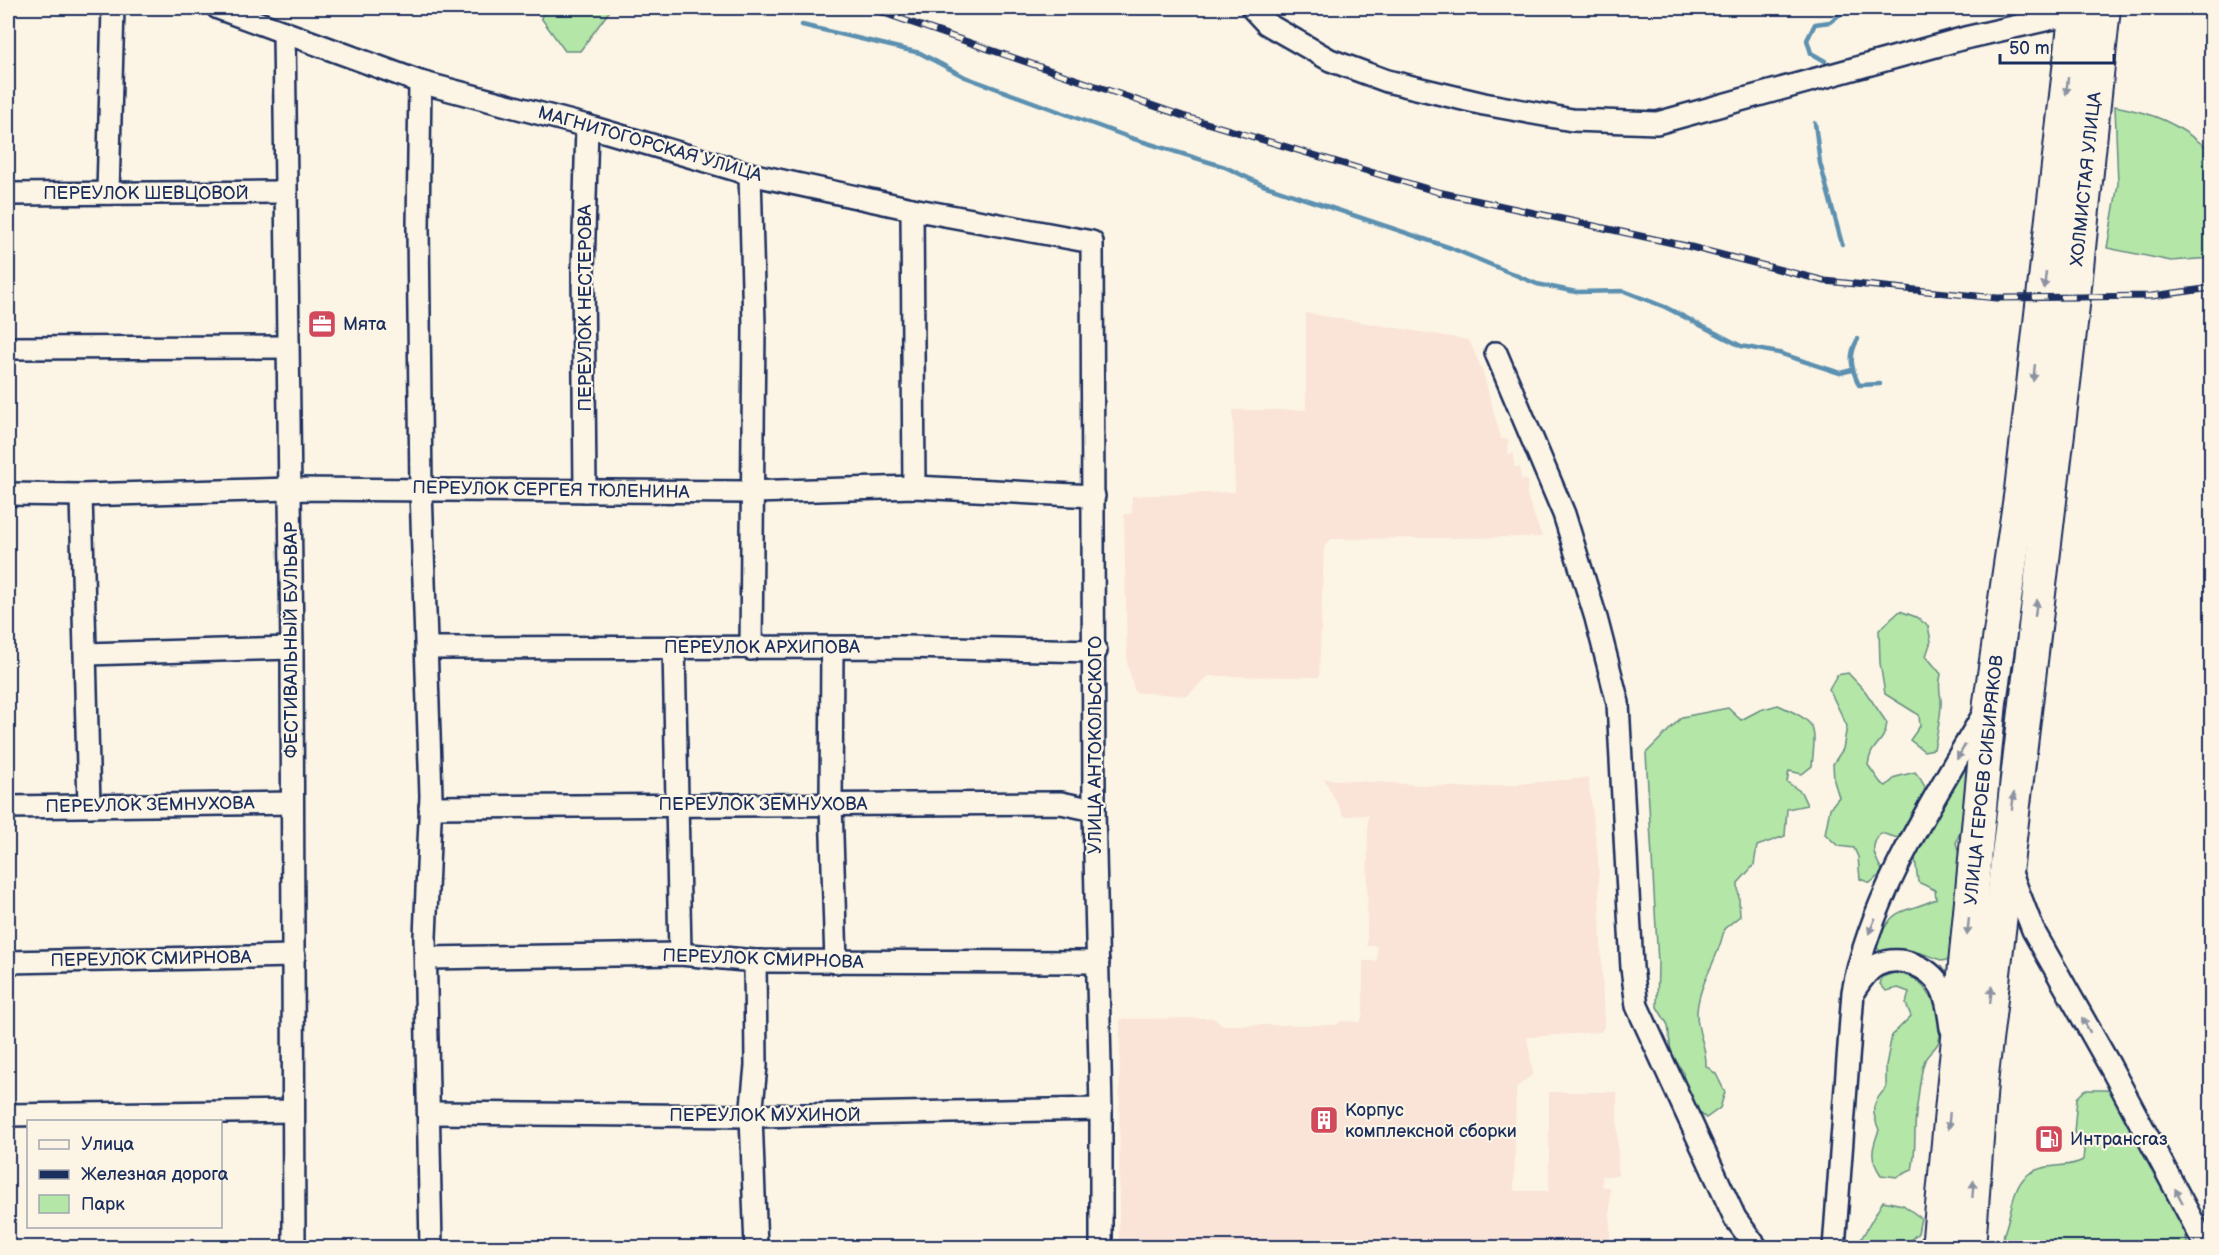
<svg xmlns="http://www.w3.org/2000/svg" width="2219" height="1255" font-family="'Balsamiq Sans',sans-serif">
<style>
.built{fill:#fae3d7}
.green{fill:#b3e6a7;stroke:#678a82;stroke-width:1.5}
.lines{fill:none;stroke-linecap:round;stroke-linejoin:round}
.stream{stroke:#5c90b0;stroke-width:4.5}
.minor-casing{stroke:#1b2f5e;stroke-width:26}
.highway-casing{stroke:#1b2f5e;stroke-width:36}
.minor{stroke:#fcf5e5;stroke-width:21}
.highway{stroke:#fcf5e5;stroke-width:32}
.rail-casing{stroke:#1b2f5e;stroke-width:7}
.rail{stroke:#fcf5e5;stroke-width:4.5;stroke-dasharray:14;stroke-linecap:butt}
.oneway{fill:#8c92a2}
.labels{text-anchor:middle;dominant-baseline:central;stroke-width:4.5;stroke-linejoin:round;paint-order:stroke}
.street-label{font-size:18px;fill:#1b2f5e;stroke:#fcf5e5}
.poi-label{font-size:18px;fill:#1b2f5e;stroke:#fcf5e5;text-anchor:start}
</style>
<rect width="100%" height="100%" fill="#fcf5e5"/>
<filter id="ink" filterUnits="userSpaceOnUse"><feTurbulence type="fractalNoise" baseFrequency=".0167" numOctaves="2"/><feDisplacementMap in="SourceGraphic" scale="12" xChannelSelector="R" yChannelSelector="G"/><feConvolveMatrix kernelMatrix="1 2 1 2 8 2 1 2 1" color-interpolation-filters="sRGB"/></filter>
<g filter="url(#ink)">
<!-- built -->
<g class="built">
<path d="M1306,313L1469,340L1483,372L1501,439H1508V454H1514V467H1520L1521,480H1527V496L1542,537L1331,539L1324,547L1319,677L1209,676L1187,696L1135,692L1127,663L1124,514H1132V496L1235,492L1233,410H1306Z"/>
<path d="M1588,778L1598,858L1604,1028L1600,1032L1527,1037L1533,1074L1516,1088L1514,1191H1549V1092H1617L1618,1176H1602V1187H1610V1247H1119L1120,1019L1213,1018L1222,1025H1337L1340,1021L1360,1022L1363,1015V961H1377V946H1367L1368,815L1344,816L1324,779L1472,788Z"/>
</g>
<!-- green -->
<g class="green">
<path d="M545,8H610L611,9L580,51H565L541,18Z"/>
<path d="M2115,106C2155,114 2175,122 2207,148L2211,144V258L2171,261L2107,248L2118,184Z"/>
<path d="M1900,611L1916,617L1928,626L1931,641L1926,656L1941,674C1939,685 1939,689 1941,699C1942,711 1937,735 1934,749L1924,751L1910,740L1920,726L1919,715L1885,694L1880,663L1879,630Z"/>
<path d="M1848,673L1865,691L1887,723C1884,746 1871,742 1868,765L1880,782L1886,786L1896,777L1915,772C1940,800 1922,814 1905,840L1881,833C1868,847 1875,857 1883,872L1870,883L1860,879L1858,857L1854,848L1838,846L1825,834L1830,808L1839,797L1834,781L1833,764L1843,749L1847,726L1829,689L1837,675Z"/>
<path d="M1778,705C1818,723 1816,724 1812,766L1802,774L1789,771L1787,782L1801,792L1807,805L1787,809L1785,836L1757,846L1754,865L1738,883L1740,916L1724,929C1720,958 1699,981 1697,1012C1696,1032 1707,1046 1706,1066L1716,1074L1725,1092L1720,1108L1706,1118L1694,1108L1683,1086V1072L1671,1053L1668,1025L1657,1007L1658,963L1646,753L1682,717L1728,708L1741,720L1760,710Z"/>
<path d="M1970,759L1963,823L1956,843L1964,871L1956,947L1949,959L1943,961C1920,951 1905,948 1880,951L1875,946C1896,903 1896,917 1936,899L1935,890L1918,882L1915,858L1932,823Z"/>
<path d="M1894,973C1925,974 1946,1012 1939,1041C1937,1048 1928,1053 1925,1060C1920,1073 1919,1092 1917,1106C1913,1128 1917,1149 1912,1170L1897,1177L1881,1175C1869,1158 1872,1148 1879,1130C1871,1110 1871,1104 1886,1088V1065L1892,1035L1911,1016L1906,1004L1909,992L1898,988L1886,991L1880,984L1882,977Z"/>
<path d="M2085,1090H2113L2180,1206L2188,1247H2008L2003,1236C2015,1208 2009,1173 2047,1167C2060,1165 2072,1166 2083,1160L2084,1150L2074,1132L2077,1098Z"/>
<path d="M1883,1201L1903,1205L1921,1218L1918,1233L1903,1247H1863L1860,1241Z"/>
</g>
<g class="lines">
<!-- stream -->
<g class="stream">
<path d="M802,25L920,53L965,77L1131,138L1225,167L1263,185L1451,248L1537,284L1576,292L1624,291L1665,307L1741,346L1779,353L1840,373L1852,370"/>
<path d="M1825,61L1811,53L1807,40L1815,24L1830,22L1848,8"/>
<path d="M1815,123L1820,163L1842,244"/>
<path d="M1858,339C1848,355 1851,368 1859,385L1880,384"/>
</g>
<!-- minor casing -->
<g class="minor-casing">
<g id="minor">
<path d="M218,8L420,82L587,126L750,174L912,209L1092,242L1094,810L1101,1109V1248"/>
<path d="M1252,8L1267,24L1330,60L1387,81L1484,104L1572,120L1657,123L1965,38L2076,13"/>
<path d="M284,32L292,648L294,1248"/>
<path d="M420,82L418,228L421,489L431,796L425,937L431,1248"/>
<path d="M750,174L754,325L751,649"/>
<path d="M108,193L113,8"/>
<path d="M8,194L284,192"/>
<path d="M912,209L914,487"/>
<path d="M8,348L286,347"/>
<path d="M1496,353L1564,514L1596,618L1618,703L1632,968L1637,1006L1735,1218L1757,1248"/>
<path d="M585,491L583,271L587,126"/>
<path d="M8,494L81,495L290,489L751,492L914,487L1094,496"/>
<path d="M81,495L89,806"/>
<path d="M674,647L680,954"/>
<path d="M428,648L905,647L1096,651"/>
<path d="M832,648L831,805L836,962"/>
<path d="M86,654L292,648"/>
<path d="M8,807L292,803"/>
<path d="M430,807L1061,803L1094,810"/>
<path d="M2009,868L2033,930L2110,1066L2207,1248"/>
<path d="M428,958L680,954L755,961L1098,962"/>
<path d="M755,961L756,1066L751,1116L756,1248"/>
<path d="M8,962L294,956"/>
<path d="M1855,989C1861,980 1867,970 1877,965C1900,954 1929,966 1941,987C1948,999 1949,1015 1951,1028"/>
<path d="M430,1113L751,1116L1101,1109"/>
<path d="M8,1115L293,1111"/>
<path d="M1834,1248L1853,992C1870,896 1937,794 1986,710"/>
</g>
</g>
<!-- highway casing -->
<g class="highway-casing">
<g id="highway">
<path d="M1938,1248L1990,702L2021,490L2076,8"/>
<path d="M1969,1248L1981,1083L2072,315L2104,8"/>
</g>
</g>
<!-- minor -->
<use href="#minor" class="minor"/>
<!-- highway -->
<use href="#highway" class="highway"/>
<!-- rail casing -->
<g class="rail-casing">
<path id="rail" d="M869,8L1183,116L1438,192L1691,247L1825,281L1997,298L2152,296L2212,288"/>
</g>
<!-- rail -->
<use href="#rail" class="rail"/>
</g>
<!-- one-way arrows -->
<defs><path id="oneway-solid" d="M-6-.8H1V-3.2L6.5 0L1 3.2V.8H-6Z" transform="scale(1.5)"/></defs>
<g class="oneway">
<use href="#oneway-solid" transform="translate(2067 86) rotate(97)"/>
<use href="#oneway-solid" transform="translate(2045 280) rotate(97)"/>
<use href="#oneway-solid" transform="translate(2034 373) rotate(96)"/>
<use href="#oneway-solid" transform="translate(2036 608) rotate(-83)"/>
<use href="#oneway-solid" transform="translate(1961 752) rotate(120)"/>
<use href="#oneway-solid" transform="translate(2013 801) rotate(-83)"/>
<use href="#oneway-solid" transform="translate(1872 926) rotate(113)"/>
<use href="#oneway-solid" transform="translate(1968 927) rotate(96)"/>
<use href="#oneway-solid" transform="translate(1991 995) rotate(-84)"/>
<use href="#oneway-solid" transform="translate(2086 1025) rotate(-119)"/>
<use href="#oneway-solid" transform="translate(1949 1121) rotate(95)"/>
<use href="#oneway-solid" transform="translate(1973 1189) rotate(-86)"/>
<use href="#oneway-solid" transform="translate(2179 1196) rotate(-118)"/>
</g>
</g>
<!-- icons -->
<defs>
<g id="office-square" transform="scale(1.5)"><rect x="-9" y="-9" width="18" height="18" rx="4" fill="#d1495b" stroke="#fcf5e5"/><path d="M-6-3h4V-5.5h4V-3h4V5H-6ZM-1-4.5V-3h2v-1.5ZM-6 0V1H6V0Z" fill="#fff"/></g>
<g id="building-square" transform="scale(1.5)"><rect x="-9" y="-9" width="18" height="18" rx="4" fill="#d1495b" stroke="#fcf5e5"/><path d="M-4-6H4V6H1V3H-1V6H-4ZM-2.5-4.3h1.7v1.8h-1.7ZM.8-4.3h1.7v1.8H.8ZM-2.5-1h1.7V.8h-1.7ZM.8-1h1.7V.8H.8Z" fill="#fff"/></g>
<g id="fuel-square" transform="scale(1.5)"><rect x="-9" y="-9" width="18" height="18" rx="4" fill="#d1495b" stroke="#fcf5e5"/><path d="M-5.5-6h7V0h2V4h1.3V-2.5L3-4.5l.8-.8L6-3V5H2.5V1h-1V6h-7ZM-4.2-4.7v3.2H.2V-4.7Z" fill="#fff"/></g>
</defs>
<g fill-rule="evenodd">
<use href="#office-square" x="322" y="324"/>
<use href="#building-square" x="1324" y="1120"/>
<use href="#fuel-square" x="2049" y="1139"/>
</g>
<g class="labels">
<!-- street labels -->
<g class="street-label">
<text transform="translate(650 144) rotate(16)">МАГНИТОГОРСКАЯ УЛИЦА</text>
<text transform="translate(2086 179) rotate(-84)">ХОЛМИСТАЯ УЛИЦА</text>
<text x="146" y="193">ПЕРЕУЛОК ШЕВЦОВОЙ</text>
<text transform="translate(585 308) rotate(-90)">ПЕРЕУЛОК НЕСТЕРОВА</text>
<text transform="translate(551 490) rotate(1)">ПЕРЕУЛОК СЕРГЕЯ ТЮЛЕНИНА</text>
<text transform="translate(291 640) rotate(-90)">ФЕСТИВАЛЬНЫЙ БУЛЬВАР</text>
<text x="762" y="647">ПЕРЕУЛОК АРХИПОВА</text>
<text transform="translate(1095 745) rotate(-90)">УЛИЦА АНТОКОЛЬСКОГО</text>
<text transform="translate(1984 780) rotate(-84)">УЛИЦА ГЕРОЕВ СИБИРЯКОВ</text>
<text x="763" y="804">ПЕРЕУЛОК ЗЕМНУХОВА</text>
<text transform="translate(150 805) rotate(-1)">ПЕРЕУЛОК ЗЕМНУХОВА</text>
<text transform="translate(151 959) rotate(-1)">ПЕРЕУЛОК СМИРНОВА</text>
<text transform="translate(763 959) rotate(2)">ПЕРЕУЛОК СМИРНОВА</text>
<text x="765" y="1115">ПЕРЕУЛОК МУХИНОЙ</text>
</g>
<!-- poi labels -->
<g class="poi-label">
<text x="343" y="324">Мята</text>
<text x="1345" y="1110">Корпус<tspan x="1345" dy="21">комплексной сборки</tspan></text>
<text x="2070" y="1139">Интрансгаз</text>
</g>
</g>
<!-- margin -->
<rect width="2219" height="1255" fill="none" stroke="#fcf5e5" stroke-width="30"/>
<rect x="15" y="15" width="2189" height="1225" fill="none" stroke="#1b2f5e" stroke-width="2" filter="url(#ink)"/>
<!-- legend -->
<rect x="27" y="1120" width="195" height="108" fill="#fcf5e5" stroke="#a2a6af" stroke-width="1.5"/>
<rect x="39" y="1140" width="30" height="9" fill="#fcf5e5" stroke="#a2a6af" stroke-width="1.5"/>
<text x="81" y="1150" font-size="18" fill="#1b2f5e">Улица</text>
<rect x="39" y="1170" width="30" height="9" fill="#1b2f5e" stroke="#a2a6af" stroke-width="1.5"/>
<text x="81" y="1180" font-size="18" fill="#1b2f5e">Железная дорога</text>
<rect x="39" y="1195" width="30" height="18" fill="#b3e6a7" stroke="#a2a6af" stroke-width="1.5"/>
<text x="81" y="1210" font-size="18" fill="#1b2f5e">Парк</text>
<!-- scale -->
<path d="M2000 54v9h114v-9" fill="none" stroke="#1b2f5e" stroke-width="3"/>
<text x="2009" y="54" font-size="18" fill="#1b2f5e" stroke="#fcf5e5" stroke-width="4.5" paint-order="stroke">50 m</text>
</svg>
